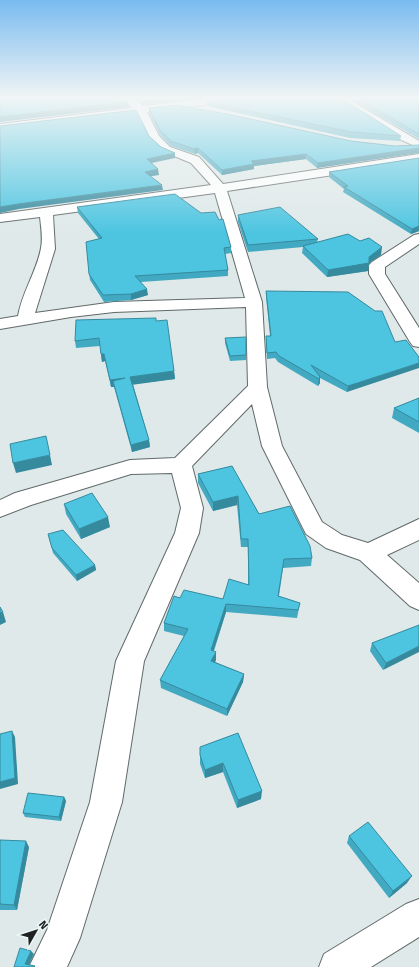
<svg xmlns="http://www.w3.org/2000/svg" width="419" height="967" font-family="'Fira Sans',sans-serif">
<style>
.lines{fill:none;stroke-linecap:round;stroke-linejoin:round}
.minor-casing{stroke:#616a69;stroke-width:2}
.minor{fill:#fff;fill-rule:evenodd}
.wall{fill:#42a9c2}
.shaded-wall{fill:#368a9e}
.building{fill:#4dc5e1;stroke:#368a9e}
</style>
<rect width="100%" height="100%" fill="#dfe9e9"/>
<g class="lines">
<!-- minor casing -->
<g class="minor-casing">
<g id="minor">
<path d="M122,98H133L143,106L212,98H239L234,101L147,112L159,136L170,147L199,157L223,184L419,154V162L227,191L262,302L267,387L282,446L322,522L342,535L368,543L419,519V540L387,555L419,583V610L410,606L360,560L326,548L306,534L262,446L252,404L192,466L203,508L199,533L144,661L122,802L80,938L67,967H29L47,930L90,802L116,661L175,533L181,508L172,473L131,474L31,505L0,517V500L15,493L130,460L175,458L248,386L246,307L114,312L71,317L0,329V319L18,316C22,292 37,271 41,248C43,238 41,227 40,217L0,222V214L211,185L191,163L162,151L150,140L137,113L0,130V124L132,108ZM215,193L245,298L114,302L35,313L55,249L53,215Z"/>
<path d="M335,98H346L419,141V148L395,137Z"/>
<path d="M419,234V244L385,267V274L419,328V347L413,346L410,342L369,274V265L372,262L414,235Z"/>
<path d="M419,899V937L371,967H319L324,954L406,904Z"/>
</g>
</g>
<!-- minor -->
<use href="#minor" class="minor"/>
</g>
<!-- wall -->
<g class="wall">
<path d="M135,98H202L143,104Z"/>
<path d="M348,98H419V139Z"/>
<path d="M207,102L401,136L400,141L350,138L207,106Z"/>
<path d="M149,108L351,141L395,146L317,168L306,159L254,166V169L222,175L198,153L195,154L171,146L160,135L149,113Z"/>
<path d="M419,158V231L411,234L343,192L344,189L329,177V172Z"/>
<path d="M77,207L231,247V253L225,254L228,270V276L141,282L148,295L131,300L104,302L90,280L89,274L99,239L78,213Z"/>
<path d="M238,215L318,239L317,242L381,255L369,263L368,271L327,277L302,253L303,247L248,252L238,222Z"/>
<path d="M266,291L395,342L347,392L320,378V383L318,386L278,362L275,358L267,359L266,342V336H270L266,297Z"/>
<path d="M156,321L174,371L175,379L133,384L149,440L150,447L132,452L114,387H111L105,361L102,362L100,346L76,348L75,341Z"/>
<path d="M225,338L246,355V360L230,361L225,343Z"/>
<path d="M419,398V433L392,418L394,408Z"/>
<path d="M232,466L259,514L312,558L311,566L283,568L279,596L300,603L297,618L226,612L214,651L216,652V660L215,662L244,674L243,682L227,716L161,688L160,680L184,636L164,631V623L180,598L223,599L248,585V547H241L237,505L213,511L198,483V474Z"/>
<path d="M64,504L110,527L81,539L66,514Z"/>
<path d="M48,534L95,565L96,570L77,581L53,553Z"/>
<path d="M403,632L383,670L370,651L372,643Z"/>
<path d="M238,733L261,799L237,808L223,772L205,778L200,764V747Z"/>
<path d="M64,797L66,801L61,821L25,817L23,813Z"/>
<path d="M349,836L407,883L389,898L347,843Z"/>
<path d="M0,840L29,847L17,910H0Z"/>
</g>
<!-- shaded-wall -->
<g class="shaded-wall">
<path d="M161,98H202L143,104V100Z"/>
<path d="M128,102L129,107L0,122V117Z"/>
<path d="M198,148V153L195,154L194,149Z"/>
<path d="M419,148V153L317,168L318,163Z"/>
<path d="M175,153V158L147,164V159Z"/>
<path d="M306,154V159L254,166V169L222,175V170L251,161Z"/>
<path d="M158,169L159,175L146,177L145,172Z"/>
<path d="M162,185L163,190L19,209L0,213V207L18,204Z"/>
<path d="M419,226V231L411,234L412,229Z"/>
<path d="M382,247L381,255L369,263L368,271L327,277L328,270L369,257Z"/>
<path d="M147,289L148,295L131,300V294Z"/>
<path d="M101,354H104L105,361L102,362Z"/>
<path d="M419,363V368L347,392L348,386Z"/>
<path d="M174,371L175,379L131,385L130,377Z"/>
<path d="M320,377V383L318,386L319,379Z"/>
<path d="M125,378L113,381L114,387H111L110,380Z"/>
<path d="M149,440L150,447L132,452L131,445Z"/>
<path d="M50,455L52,465L16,473L13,463Z"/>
<path d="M238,496L237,505L213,511V502Z"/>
<path d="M108,517L110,527L81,539L79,529Z"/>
<path d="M95,565L96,570L77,581L76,575Z"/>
<path d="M226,604V612L211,658V650Z"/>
<path d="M3,612L6,622L0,625V613Z"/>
<path d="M419,646V652L383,670L386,663Z"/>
<path d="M216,652V660L211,669V661Z"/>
<path d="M244,674L243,682L227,716V709Z"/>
<path d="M12,731L15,737L18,784L0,789V782Z"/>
<path d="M223,763V772L205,778V770Z"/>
<path d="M262,791L261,799L237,808L238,800Z"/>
<path d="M64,797L66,801L61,821L59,817Z"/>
<path d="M26,841L29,847L17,910L14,905Z"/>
<path d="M412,876L407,883L389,898L393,891Z"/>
<path d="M31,951L34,954L28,967L25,964Z"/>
</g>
<!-- building -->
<g class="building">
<path d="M0,98H124L128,102L0,117Z"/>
<path d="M141,98H161L143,100Z"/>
<path d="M234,98H341L401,136L351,132L207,102Z"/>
<path d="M357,98H419V134Z"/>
<path d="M177,105L232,115L351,141L395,146L419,145V148L318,163L306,154L251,161L254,164L222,170L198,148L194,149L171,141L160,130L149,108Z"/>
<path d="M136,110L149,136L161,147L175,153L147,159L158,169L145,172L162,185L18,204L0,207V126Z"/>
<path d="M419,158V226L412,229L344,187L348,186L329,172Z"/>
<path d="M175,194L201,213L215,212L219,220L223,219L231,247L224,248L228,270L135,276L147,289L131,294L103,295L89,274L86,242L102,238L77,207Z"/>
<path d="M280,207L318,239L248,245L238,215Z"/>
<path d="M348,234L360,241L369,238L382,247L369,257V263L328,270L303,246Z"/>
<path d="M266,291L348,292L375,311H382L395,342L406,340L419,357V363L348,386L311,365L320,377L319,379L279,356L276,352L267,353L266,336H271Z"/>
<path d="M156,318V321L167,320L174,371L130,377L149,440L131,445L113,381L125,378L110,380L104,354H101L99,338L75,341L76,320Z"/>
<path d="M246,337V355L230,356L225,338Z"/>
<path d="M419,398V422L394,408Z"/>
<path d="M46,436L50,455L13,463L10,444Z"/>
<path d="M232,466L259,514L290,506L310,546L312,558L284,559L278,596L300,603L298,610L226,604L211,650L216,652L211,661L244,674L227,709L160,680L188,629L164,623L174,596L180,598L184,590L223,599L229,579L249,585L248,539H241L238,496L213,502L198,474Z"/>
<path d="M92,493L108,517L79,529L64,504Z"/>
<path d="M63,530L95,565L76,575L52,548L48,534Z"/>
<path d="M0,607L3,612L0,613Z"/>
<path d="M419,625V646L386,663L372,643Z"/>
<path d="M12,731L15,778L0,782V734Z"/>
<path d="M238,733L262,791L238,800L223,763L205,770L200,755V747Z"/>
<path d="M28,793L64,797L59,817L23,813Z"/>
<path d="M368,822L412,876L393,891L349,836Z"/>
<path d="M0,840L26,841L14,905L0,904Z"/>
<path d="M20,948L31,951L25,964L35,966L34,967H14Z"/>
</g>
<!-- sky -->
<linearGradient id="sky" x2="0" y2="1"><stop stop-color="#79bbf0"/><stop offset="0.42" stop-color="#f1f5f5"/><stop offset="1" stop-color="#f1f5f5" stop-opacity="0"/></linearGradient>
<rect width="419" height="233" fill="url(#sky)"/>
<!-- north arrow -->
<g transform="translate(36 931) rotate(51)" stroke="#ecf7f6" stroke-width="3" paint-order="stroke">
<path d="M0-3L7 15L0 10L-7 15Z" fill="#1e2221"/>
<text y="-6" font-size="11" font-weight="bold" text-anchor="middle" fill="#1e2221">N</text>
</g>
</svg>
